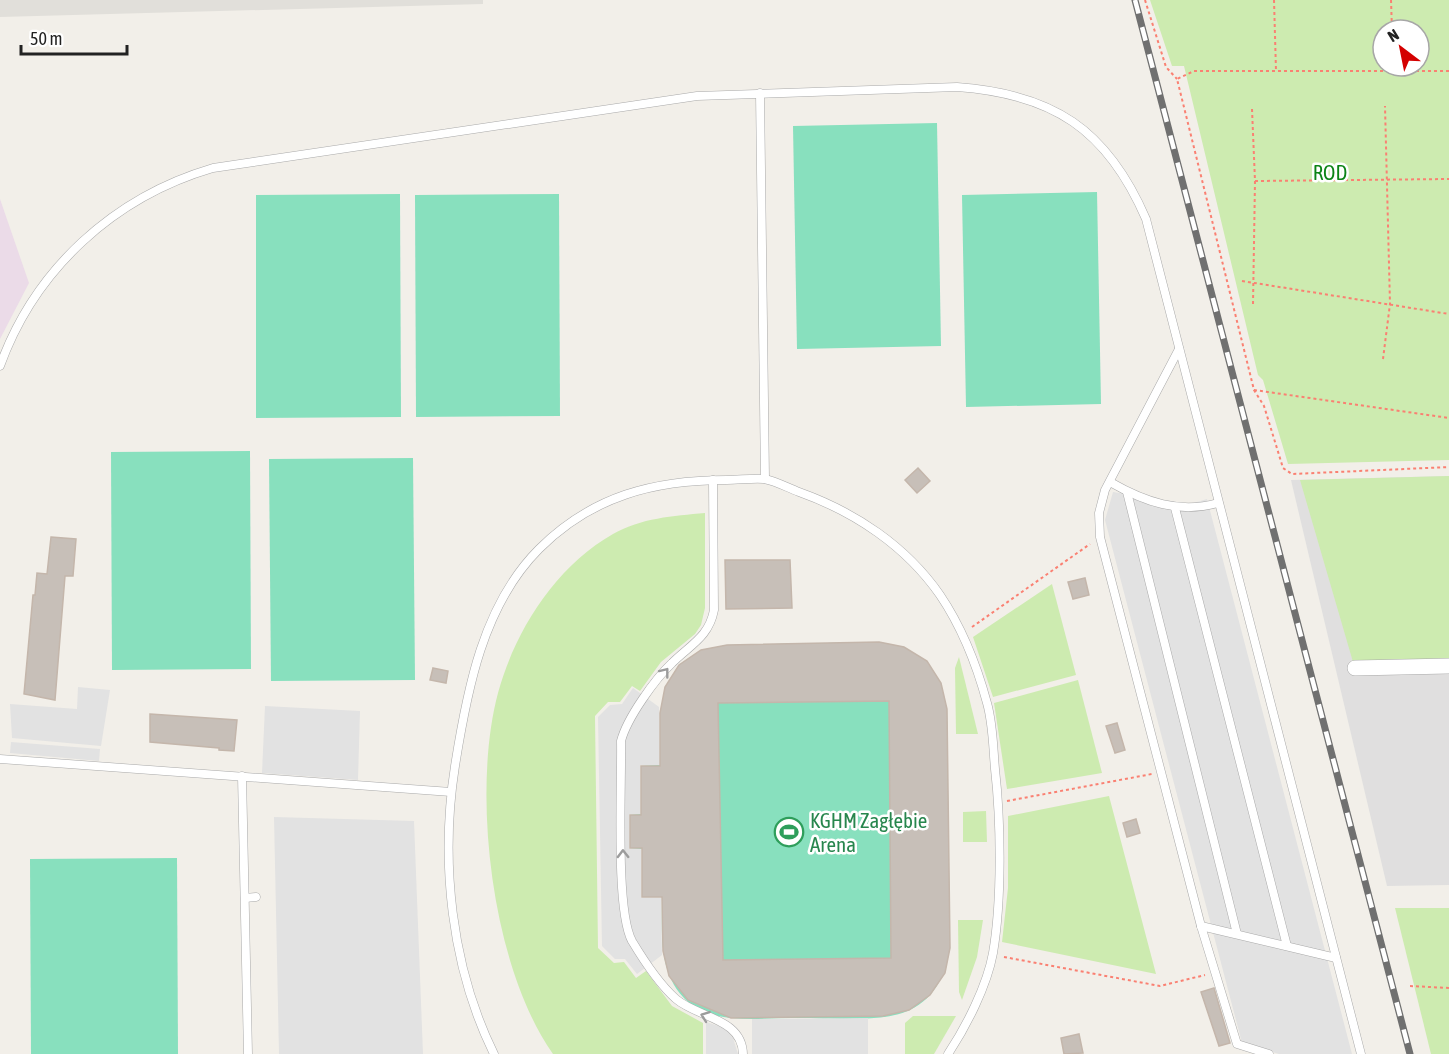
<svg xmlns="http://www.w3.org/2000/svg" width="1449" height="1054" font-family="'Asap Condensed',sans-serif">
<style>
.residential{fill:#e0dfdf}
.industrial{fill:#ebdbe8}
.airport{fill:#e1dfda}
.grass{fill:#cdebb0;fill-rule:evenodd}
.pitch{fill:#88e0be}
.parking{fill:#e2e2e2}
.building{fill:#c7bfb8;stroke:#c4b6ab;stroke-width:1.5;fill-rule:evenodd}
.lines{fill:none;stroke-linecap:round;stroke-linejoin:round}
.service-casing{stroke:#a9a9a9;stroke-width:9}
.minor-casing{stroke:#a9a9a9;stroke-width:16}
.path{stroke:#fa8072;stroke-width:2;stroke-dasharray:3 3;stroke-linecap:butt}
.service{stroke:#fff;stroke-width:8}
.minor{stroke:#fff;stroke-width:15}
.rail-casing{stroke:#707070;stroke-width:7}
.rail{stroke:#fff;stroke-width:4.5;stroke-dasharray:14;stroke-linecap:butt}
.oneway{stroke:#9c9c9c}
.labels{text-anchor:middle;dominant-baseline:central;stroke-width:5;stroke-linejoin:round;paint-order:stroke}
.park-label{font-size:21px;fill:#0c8416;stroke:#fff}
.leisure-label{font-size:21px;fill:#27864d;stroke:#fff;text-anchor:start}
</style>
<rect width="100%" height="100%" fill="#f2efe9"/>
<!-- residential -->
<path class="residential" d="M1449,476V885L1387,886L1291,480Z"/>
<!-- industrial -->
<path class="industrial" d="M0,199L29,283L0,339Z"/>
<!-- airport -->
<path class="airport" d="M0,0H483V4L0,17Z"/>
<!-- grass -->
<g class="grass">
<path d="M1150,0H1449V460L1288,464L1263,380L1258,375L1184,66H1172ZM1383,30H1419V66H1383Z"/>
<path d="M1449,476V660L1353,662L1300,480Z"/>
<path d="M705,513V608L701,625L695,634L661,662L640,691L632,686L620,702H608L595,716L598,948L614,963L624,962L636,978L646,971L672,1006L703,1023V1054H553C492,968 471,794 498,693C515,631 555,567 613,534C641,518 673,516 705,513Z"/>
<path d="M1052,584L1076,675L993,697L973,637Z"/>
<path d="M959,657L978,734H956L955,668Z"/>
<path d="M1078,680L1102,773L1007,789L994,703Z"/>
<path d="M1109,796L1156,974L1002,942L1008,888V816Z"/>
<path d="M986,811L987,842H963V812Z"/>
<path d="M1395,908H1449V1054H1431Z"/>
<path d="M958,920H983L977,957L962,1000L959,992Z"/>
<path d="M913,1016H956L934,1054H905V1023Z"/>
</g>
<!-- pitch -->
<g class="pitch">
<path d="M937,123L941,346L797,349L793,126Z"/>
<path d="M1097,192L1101,404L966,407L962,195Z"/>
<path d="M400,194L401,417L256,418V195Z"/>
<path d="M559,194L560,416L416,417L415,195Z"/>
<path d="M250,451L251,669L112,670L111,452Z"/>
<path d="M413,458L415,680L271,681L269,459Z"/>
<path d="M879,642C923,651 937,666 947,709L950,948C945,975 936,997 910,1010C881,1024 824,1017 792,1018C772,1018 752,1020 732,1018C716,1017 694,1010 683,997C658,970 662,931 662,897H642V849L630,848V815L641,814V766L660,765V713L665,687L679,665L701,650L727,645Z"/>
<path d="M177,858L178,1054H31L30,859Z"/>
</g>
<!-- parking -->
<g class="parking">
<path d="M1113,492L1190,504L1207,499L1352,1054H1279L1242,1043L1105,520Z"/>
<path d="M78,687L110,690L101,746L12,738L10,704L77,709Z"/>
<path d="M633,688L659,707V765H640V814H629V849H641V898H661L662,955L637,974L625,959H615L602,946L598,717L610,705L622,704Z"/>
<path d="M265,706L360,711L358,780L262,773Z"/>
<path d="M11,742L100,749L99,761L10,753Z"/>
<path d="M274,817L414,821L423,1054H279Z"/>
<path d="M868,1018V1054H752V1019Z"/>
<path d="M706,1022L725,1028L733,1038L738,1054H706Z"/>
</g>
<!-- building -->
<g class="building">
<path d="M918,468L930,481L917,493L905,480Z"/>
<path d="M51,537L76,539L73,576H65L55,700L24,694L33,595H35L37,573L47,574Z"/>
<path d="M725,560H790L792,608L726,609Z"/>
<path d="M1085,578L1089,595L1073,599L1068,582Z"/>
<path d="M879,642L904,647L927,661L941,683L947,709L950,948L945,973L930,995L909,1010L883,1016L731,1018L688,1000L669,976L663,951L662,897H642V848H630V815H641V766H660V713L665,687L679,665L701,650L727,645ZM889,701L891,958L723,960L718,703Z"/>
<path d="M433,668L448,671L446,683L430,680Z"/>
<path d="M150,714L237,720L234,751L219,750V748L150,742Z"/>
<path d="M1117,723L1125,750L1115,753L1106,726Z"/>
<path d="M1136,819L1140,833L1127,837L1123,823Z"/>
<path d="M1214,988L1230,1043L1219,1046L1201,992Z"/>
<path d="M1079,1034L1083,1053L1064,1054L1061,1038Z"/>
</g>
<g class="lines">
<!-- service casing -->
<g class="service-casing">
<g id="service">
<path d="M760,93L765,479"/>
<path d="M1179,349L1105,490L1099,513L1100,537L1201,926L1237,1044L1269,1054"/>
<path d="M0,366C35,269 114,197 213,168L697,96L957,87C1053,94 1107,129 1146,219L1361,1054"/>
<path d="M713,480L714,610C709,637 690,645 672,663C655,679 627,718 621,741C622,783 615,910 632,941C644,961 659,984 676,999C698,1018 742,1018 743,1054"/>
<path d="M1110,482C1145,502 1179,514 1218,503"/>
<path d="M1127,492L1237,934"/>
<path d="M1175,508L1287,946"/>
<path d="M0,759L451,792"/>
<path d="M242,776L248,1054"/>
<path d="M245,898L256,897"/>
<path d="M1201,926L1336,958"/>
<path d="M494,1054C451,967 440,861 455,766C467,690 483,605 539,549C592,496 654,480 727,480C739,480 753,478 764,479C776,481 788,488 799,492C855,512 906,546 940,595C961,626 977,666 987,703C993,724 993,747 995,769C1001,822 1002,900 993,953C987,986 966,1027 948,1054"/>
</g>
</g>
<!-- minor casing -->
<g class="minor-casing">
<path id="minor" d="M1355,668L1449,666"/>
</g>
<!-- path -->
<g class="path">
<path d="M1145,0L1166,67L1177,79"/>
<path d="M1274,0L1276,71"/>
<path d="M1391,0L1392,30"/>
<path d="M1449,71H1194L1177,79L1254,390L1264,406L1283,468L1292,474L1449,467"/>
<path d="M1252,109L1255,181L1253,304"/>
<path d="M1255,181L1449,179"/>
<path d="M1242,281L1449,314"/>
<path d="M1383,359L1390,304L1385,106"/>
<path d="M1254,390L1449,418"/>
<path d="M972,627L1090,544"/>
<path d="M1007,801L1152,774"/>
<path d="M1004,957L1160,986L1205,975"/>
<path d="M1410,986L1449,988"/>
</g>
<!-- service -->
<use href="#service" class="service"/>
<!-- minor -->
<use href="#minor" class="minor"/>
<!-- rail casing -->
<g class="rail-casing">
<path id="rail" d="M1135,0L1410,1054"/>
</g>
<!-- rail -->
<use href="#rail" class="rail"/>
</g>
<!-- one-way arrows -->
<defs><path id="oneway-chevron" d="M-2-3.5L2.5 0L-2 3.5" fill="none" stroke-width="1.6" stroke-linecap="round" stroke-linejoin="round" transform="scale(1.5)"/></defs>
<g class="oneway">
<use href="#oneway-chevron" transform="translate(665 672) rotate(-52)"/>
<use href="#oneway-chevron" transform="translate(623 854) rotate(-91)"/>
<use href="#oneway-chevron" transform="translate(705 1016) rotate(-160)"/>
</g>
<!-- icons -->
<defs>
<g id="stadium-ring" transform="scale(1.5)"><circle r="9.5" fill="#fff" stroke="#2e9e5b" stroke-width="1.5"/><path d="M0-5a6.5 5 0 1 0 0 10a6.5 5 0 1 0 0-10ZM-3.5-1.8h7v3.6h-7Z" fill="#2e9e5b"/></g>
</defs>
<g fill-rule="evenodd">
<use href="#stadium-ring" x="789" y="832"/>
</g>
<g class="labels">
<!-- park labels -->
<g class="park-label">
<text x="1330" y="172">ROD</text>
</g>
<!-- leisure labels -->
<g class="leisure-label">
<text x="810" y="820">KGHM Zagłębie<tspan x="810" dy="24">Arena</tspan></text>
</g>
</g>
<!-- north arrow -->
<g transform="translate(1401 48) rotate(328)"><circle r="28" fill="#ffffff" stroke="#a7a7a7" stroke-width="1.5"/>
<path d="M0-4.5L10 22L0 15L-10 22Z" fill="#d40000"/>
<text y="-9" font-size="16" font-weight="bold" text-anchor="middle" fill="#222222">N</text>
</g>
<!-- scale -->
<path d="M21 45v9h106v-9" fill="none" stroke="#222222" stroke-width="3"/>
<text x="30" y="45" font-size="18" fill="#222222" stroke="#ffffff" stroke-width="4.5" paint-order="stroke">50 m</text>
</svg>
